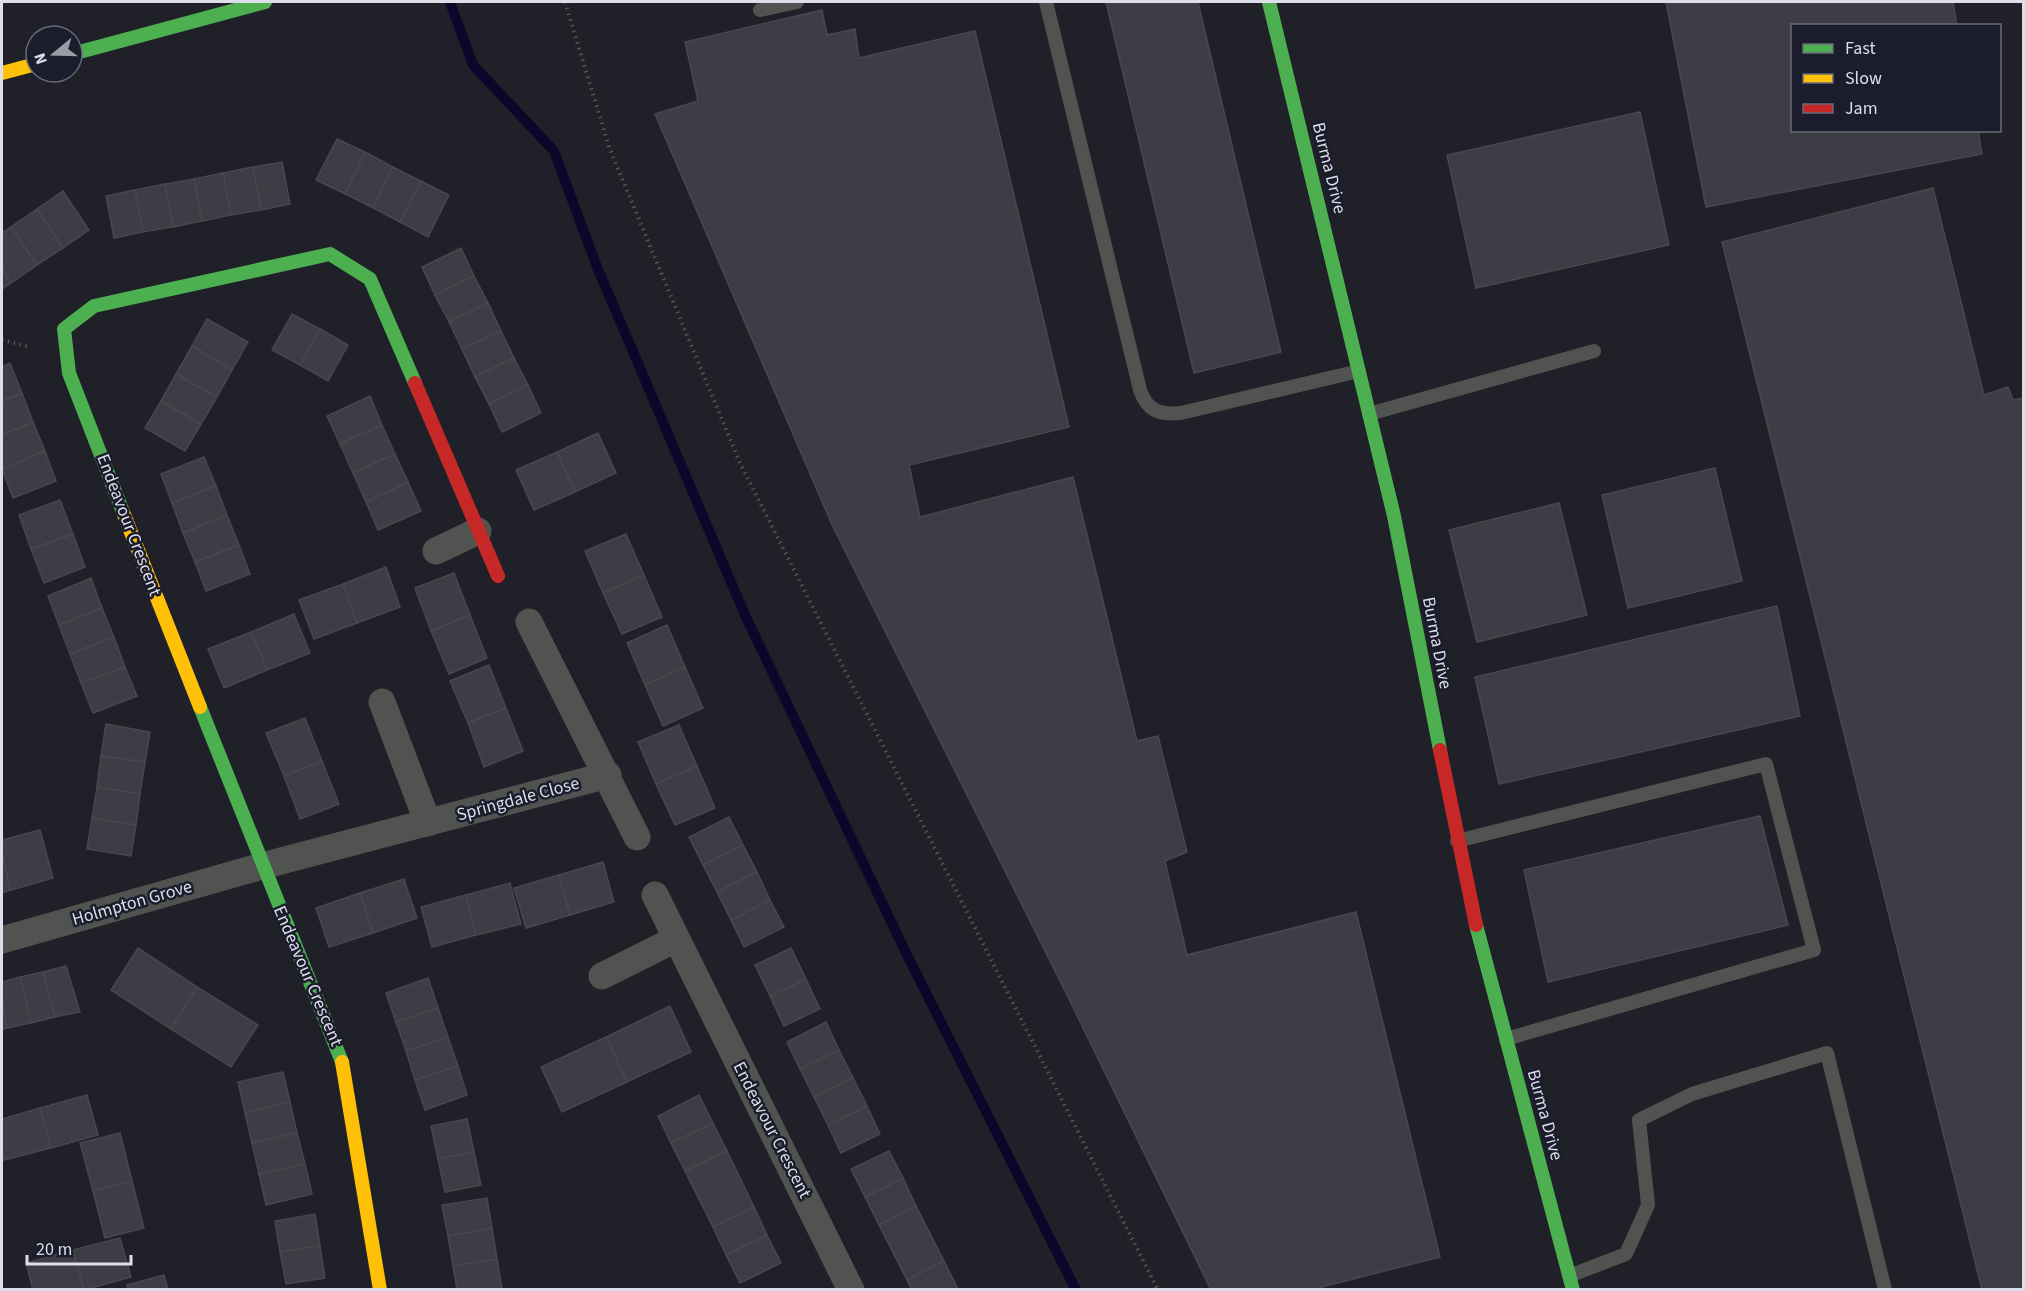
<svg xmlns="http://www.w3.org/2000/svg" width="2025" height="1291" font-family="'Source Sans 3',sans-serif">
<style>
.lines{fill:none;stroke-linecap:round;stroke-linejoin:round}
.stream{stroke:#0b072a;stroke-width:10}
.building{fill:#3d3e45;stroke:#47484f;stroke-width:1.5}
.path{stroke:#535554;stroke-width:4;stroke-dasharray:1.5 4.5;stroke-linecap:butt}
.lane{stroke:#50534f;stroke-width:14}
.street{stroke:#50534f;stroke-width:27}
.fast{stroke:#4caf50;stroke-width:14}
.slow{stroke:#ffc107;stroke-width:14}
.jam{stroke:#c62828;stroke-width:14}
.labels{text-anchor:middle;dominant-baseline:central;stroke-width:5;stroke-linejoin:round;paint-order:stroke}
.street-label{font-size:18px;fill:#dddeea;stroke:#1b1c2c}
</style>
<rect width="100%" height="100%" fill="#1f2028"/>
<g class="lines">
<!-- stream -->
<path class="stream" d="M450,2L473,65L554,151L597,267L745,615L907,955L1076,1290"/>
</g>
<!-- building -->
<g class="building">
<path d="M1106,2H1198L1281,352L1194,373Z"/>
<path d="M1666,2H1953L1957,26H1792V130H1978L1982,154L1706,207Z"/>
<path d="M822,10L827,35L855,29L859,58L975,31L1069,427L909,465L920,517L1073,477L1137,741L1158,736L1187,852L1165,861L1187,955L1356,912L1440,1257L1310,1290H1211L1067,995L833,527L655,114L698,101L685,42Z"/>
<path d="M1640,112L1669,245L1476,288L1447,155Z"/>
<path d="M337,139L365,152L345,194L316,180Z"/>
<path d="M365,152L393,167L373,208L345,194Z"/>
<path d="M282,162L290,204L261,210L253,167Z"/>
<path d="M253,167L261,210L231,215L223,173Z"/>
<path d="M393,167L421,181L400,222L373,208Z"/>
<path d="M223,173L231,215L202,221L194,179Z"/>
<path d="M194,179L202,221L173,227L165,184Z"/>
<path d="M421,181L449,195L428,237L400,222Z"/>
<path d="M165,184L173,227L143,232L135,190Z"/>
<path d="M1933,188L1984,395L2008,387L2013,400L2024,398V1290H1982L1722,242Z"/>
<path d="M135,190L143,232L114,238L106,196Z"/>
<path d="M63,191L89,230L63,248L37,209Z"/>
<path d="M37,209L63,248L37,265L11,227Z"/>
<path d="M11,227L37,265L11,283L2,268V233Z"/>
<path d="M461,248L474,276L435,295L422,267Z"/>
<path d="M2,268L11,283L2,289Z"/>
<path d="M474,276L488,303L449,322L435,295Z"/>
<path d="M488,303L501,331L462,349L449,322Z"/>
<path d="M292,314L320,329L300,365L272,350Z"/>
<path d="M207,319L248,342L232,370L192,346Z"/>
<path d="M320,329L348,345L328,381L300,365Z"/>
<path d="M501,331L514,358L475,377L462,349Z"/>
<path d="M192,346L232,370L217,397L176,374Z"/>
<path d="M514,358L528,385L489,404L475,377Z"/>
<path d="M10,363L22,393L2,401V367Z"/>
<path d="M176,374L217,397L201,424L161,401Z"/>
<path d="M528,385L541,413L502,432L489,404Z"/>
<path d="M22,393L33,422L2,435V401Z"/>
<path d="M370,396L382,425L340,444L327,416Z"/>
<path d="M161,401L201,424L185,451L145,428Z"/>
<path d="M33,422L45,451L2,469V435Z"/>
<path d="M382,425L395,454L353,473L340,444Z"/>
<path d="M598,433L616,473L575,492L557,452Z"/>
<path d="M45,451L56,481L13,498L2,469Z"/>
<path d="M557,452L575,492L534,510L516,470Z"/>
<path d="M395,454L408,482L366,502L353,473Z"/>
<path d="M204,457L216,486L172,503L161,474Z"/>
<path d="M1715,468L1742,581L1628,608L1602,495Z"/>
<path d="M408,482L421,511L378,530L366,502Z"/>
<path d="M216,486L227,515L183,533L172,503Z"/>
<path d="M60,500L73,534L31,549L19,515Z"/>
<path d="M1559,503L1587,615L1477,642L1449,530Z"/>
<path d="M227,515L239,545L195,562L183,533Z"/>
<path d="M73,534L85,567L44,583L31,549Z"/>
<path d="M626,534L644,575L603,593L585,551Z"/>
<path d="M239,545L250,574L206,591L195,562Z"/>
<path d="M386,567L400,607L357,623L343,584Z"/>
<path d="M454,573L470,615L431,631L415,588Z"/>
<path d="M644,575L662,617L622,634L603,593Z"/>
<path d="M91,578L102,608L59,625L48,596Z"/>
<path d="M343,584L357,623L314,639L299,600Z"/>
<path d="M1777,606L1800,716L1499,784L1475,677Z"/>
<path d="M102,608L114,637L70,654L59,625Z"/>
<path d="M294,614L310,653L267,670L251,632Z"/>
<path d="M470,615L487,658L449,674L431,631Z"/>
<path d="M667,625L685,667L645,685L627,643Z"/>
<path d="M251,632L267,670L224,688L208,649Z"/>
<path d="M114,637L125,667L81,683L70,654Z"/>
<path d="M489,665L506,708L468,723L450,681Z"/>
<path d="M125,667L137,696L93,713L81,683Z"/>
<path d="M685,667L703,708L663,726L645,685Z"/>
<path d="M506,708L523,751L484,767L468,723Z"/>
<path d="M305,718L322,761L284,776L266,733Z"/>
<path d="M106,724L150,732L145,762L101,756Z"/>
<path d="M679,725L697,766L656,784L638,742Z"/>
<path d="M101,756L145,762L140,794L97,787Z"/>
<path d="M322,761L339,804L300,819L284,776Z"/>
<path d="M697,766L715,808L675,825L656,784Z"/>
<path d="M97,787L140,794L136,825L92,818Z"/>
<path d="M1760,816L1788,925L1548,982L1524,870Z"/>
<path d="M729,817L743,845L703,865L689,837Z"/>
<path d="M92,818L136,825L131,856L87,849Z"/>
<path d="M40,830L53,878L11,890L2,854V840Z"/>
<path d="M743,845L757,872L717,892L703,865Z"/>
<path d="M2,854L11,890L2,893Z"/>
<path d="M603,862L614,902L570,915L559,875Z"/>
<path d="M757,872L770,900L731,920L717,892Z"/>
<path d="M559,875L570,915L526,928L514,888Z"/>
<path d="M404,879L417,918L373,933L360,893Z"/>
<path d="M510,883L521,924L476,935L466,895Z"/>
<path d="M360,893L373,933L329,947L316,908Z"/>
<path d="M466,895L476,935L432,947L421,907Z"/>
<path d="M770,900L784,927L744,947L731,920Z"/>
<path d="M138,948L197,987L171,1029L111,990Z"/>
<path d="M791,948L806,979L770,996L755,965Z"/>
<path d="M66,966L80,1012L55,1017L43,972Z"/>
<path d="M43,972L55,1017L31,1023L20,977Z"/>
<path d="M20,977L31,1023L7,1028L2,1002V982Z"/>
<path d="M428,978L438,1008L396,1022L386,993Z"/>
<path d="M806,979L820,1009L784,1026L770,996Z"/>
<path d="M197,987L258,1025L231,1067L171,1029Z"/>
<path d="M2,1002L7,1028L2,1030Z"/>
<path d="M670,1006L691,1052L627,1082L606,1037Z"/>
<path d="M438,1008L448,1037L406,1051L396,1022Z"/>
<path d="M826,1022L839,1050L800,1069L787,1042Z"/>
<path d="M448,1037L458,1066L415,1080L406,1051Z"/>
<path d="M606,1037L627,1082L562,1112L541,1067Z"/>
<path d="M839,1050L853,1078L814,1097L800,1069Z"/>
<path d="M458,1066L467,1095L425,1110L415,1080Z"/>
<path d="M283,1072L290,1102L245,1113L238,1082Z"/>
<path d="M853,1078L867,1106L828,1125L814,1097Z"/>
<path d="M87,1095L98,1135L51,1148L40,1108Z"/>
<path d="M699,1095L713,1123L671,1143L658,1116Z"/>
<path d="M290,1102L297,1133L252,1143L245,1113Z"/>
<path d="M867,1106L880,1134L841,1153L828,1125Z"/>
<path d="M40,1108L51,1148L4,1160L2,1152V1119Z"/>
<path d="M467,1119L474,1152L438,1159L431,1126Z"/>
<path d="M713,1123L727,1151L685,1171L671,1143Z"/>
<path d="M120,1133L132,1181L93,1191L80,1143Z"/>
<path d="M297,1133L305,1164L259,1174L252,1143Z"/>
<path d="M727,1151L754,1207L713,1227L685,1171Z"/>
<path d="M889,1151L903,1178L865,1197L851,1169Z"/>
<path d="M474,1152L481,1185L445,1192L438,1159Z"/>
<path d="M305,1164L312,1194L266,1205L259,1174Z"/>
<path d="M903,1178L916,1206L879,1225L865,1197Z"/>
<path d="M132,1181L144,1228L105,1238L93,1191Z"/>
<path d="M487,1198L492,1228L448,1236L442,1205Z"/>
<path d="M916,1206L944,1261L907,1280L879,1225Z"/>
<path d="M754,1207L767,1235L726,1255L713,1227Z"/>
<path d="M315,1214L320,1246L280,1252L275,1221Z"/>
<path d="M492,1228L497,1259L453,1266L448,1236Z"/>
<path d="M767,1235L781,1263L740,1283L726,1255Z"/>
<path d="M120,1238L131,1277L84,1290L73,1250Z"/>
<path d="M320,1246L325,1278L286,1284L280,1252Z"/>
<path d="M73,1250L84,1290H33L26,1263Z"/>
<path d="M497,1259L502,1289L457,1290L453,1266Z"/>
<path d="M944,1261L958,1289L912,1290L907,1280Z"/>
<path d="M164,1275L168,1290H128L127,1285Z"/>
</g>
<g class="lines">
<!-- path -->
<g class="path">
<path d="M565,2L609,147L740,463L1158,1290"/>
<path d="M2,340L31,347"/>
</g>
<!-- lane -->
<g class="lane">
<path d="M1046,2L1140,390C1147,411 1160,415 1181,413L1359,371"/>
<path d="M760,10L797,2"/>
<path d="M1369,414L1594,351"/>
<path d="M1457,841L1766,764L1814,950L1506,1039"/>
<path d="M1569,1276L1626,1254L1648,1205L1639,1120L1692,1094L1827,1053L1885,1290"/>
</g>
<!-- street -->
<g class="street">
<path d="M436,551L478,531"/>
<path d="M529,622L637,837"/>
<path d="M382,702L428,823"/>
<path d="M655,895L851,1290"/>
<path d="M2,940L262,866L608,775"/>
<path d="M602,976L676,939"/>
</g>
<!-- fast -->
<g class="fast">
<path d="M1269,2L1394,516L1440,750"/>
<path d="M72,54L265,2"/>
<path d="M123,512L69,373L64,329L94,306L330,254L370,279L415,383"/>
<path d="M200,707L342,1062"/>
<path d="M1476,925L1573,1290"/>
</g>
<!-- slow -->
<g class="slow">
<path d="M2,73L36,64"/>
<path d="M123,512L200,707"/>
<path d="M342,1062L380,1290"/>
</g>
<!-- jam -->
<g class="jam">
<path d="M415,383L498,576"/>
<path d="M1440,750L1476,925"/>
</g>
</g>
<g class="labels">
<!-- street labels -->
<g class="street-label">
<text transform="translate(1329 168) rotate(76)">Burma Drive</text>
<text transform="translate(129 525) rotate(69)">Endeavour Crescent</text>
<text transform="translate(1437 643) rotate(79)">Burma Drive</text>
<text transform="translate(518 799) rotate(-15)">Springdale Close</text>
<text transform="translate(132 903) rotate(-16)">Holmpton Grove</text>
<text transform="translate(308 976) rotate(67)">Endeavour Crescent</text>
<text transform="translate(1545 1115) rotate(75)">Burma Drive</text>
<text transform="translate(772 1130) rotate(63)">Endeavour Crescent</text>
</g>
</g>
<!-- border -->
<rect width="2025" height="1291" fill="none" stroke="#dddeea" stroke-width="6"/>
<!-- legend -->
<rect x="1791" y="24" width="210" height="108" fill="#1b1c2c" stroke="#696a78" stroke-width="1.5"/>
<rect x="1803" y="44" width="30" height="9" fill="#4caf50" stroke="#696a78" stroke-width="1.5"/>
<text x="1845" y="54" font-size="18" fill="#dddeea">Fast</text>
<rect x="1803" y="74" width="30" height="9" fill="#ffc107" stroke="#696a78" stroke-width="1.5"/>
<text x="1845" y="84" font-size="18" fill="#dddeea">Slow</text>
<rect x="1803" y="104" width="30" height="9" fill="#c62828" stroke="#696a78" stroke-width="1.5"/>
<text x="1845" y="114" font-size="18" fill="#dddeea">Jam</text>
<!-- north arrow -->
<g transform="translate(54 54) rotate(251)"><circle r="28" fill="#1b1c2c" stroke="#696a78" stroke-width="1.5"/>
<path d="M0-4.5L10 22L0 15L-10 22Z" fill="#9a9ca6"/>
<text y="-9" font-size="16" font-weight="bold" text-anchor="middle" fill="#dddeea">N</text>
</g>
<!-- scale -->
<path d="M27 1255v9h104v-9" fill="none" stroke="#dddeea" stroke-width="3"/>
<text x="36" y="1255" font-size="18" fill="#dddeea" stroke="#1b1c2c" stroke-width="4.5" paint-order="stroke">20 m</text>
</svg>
